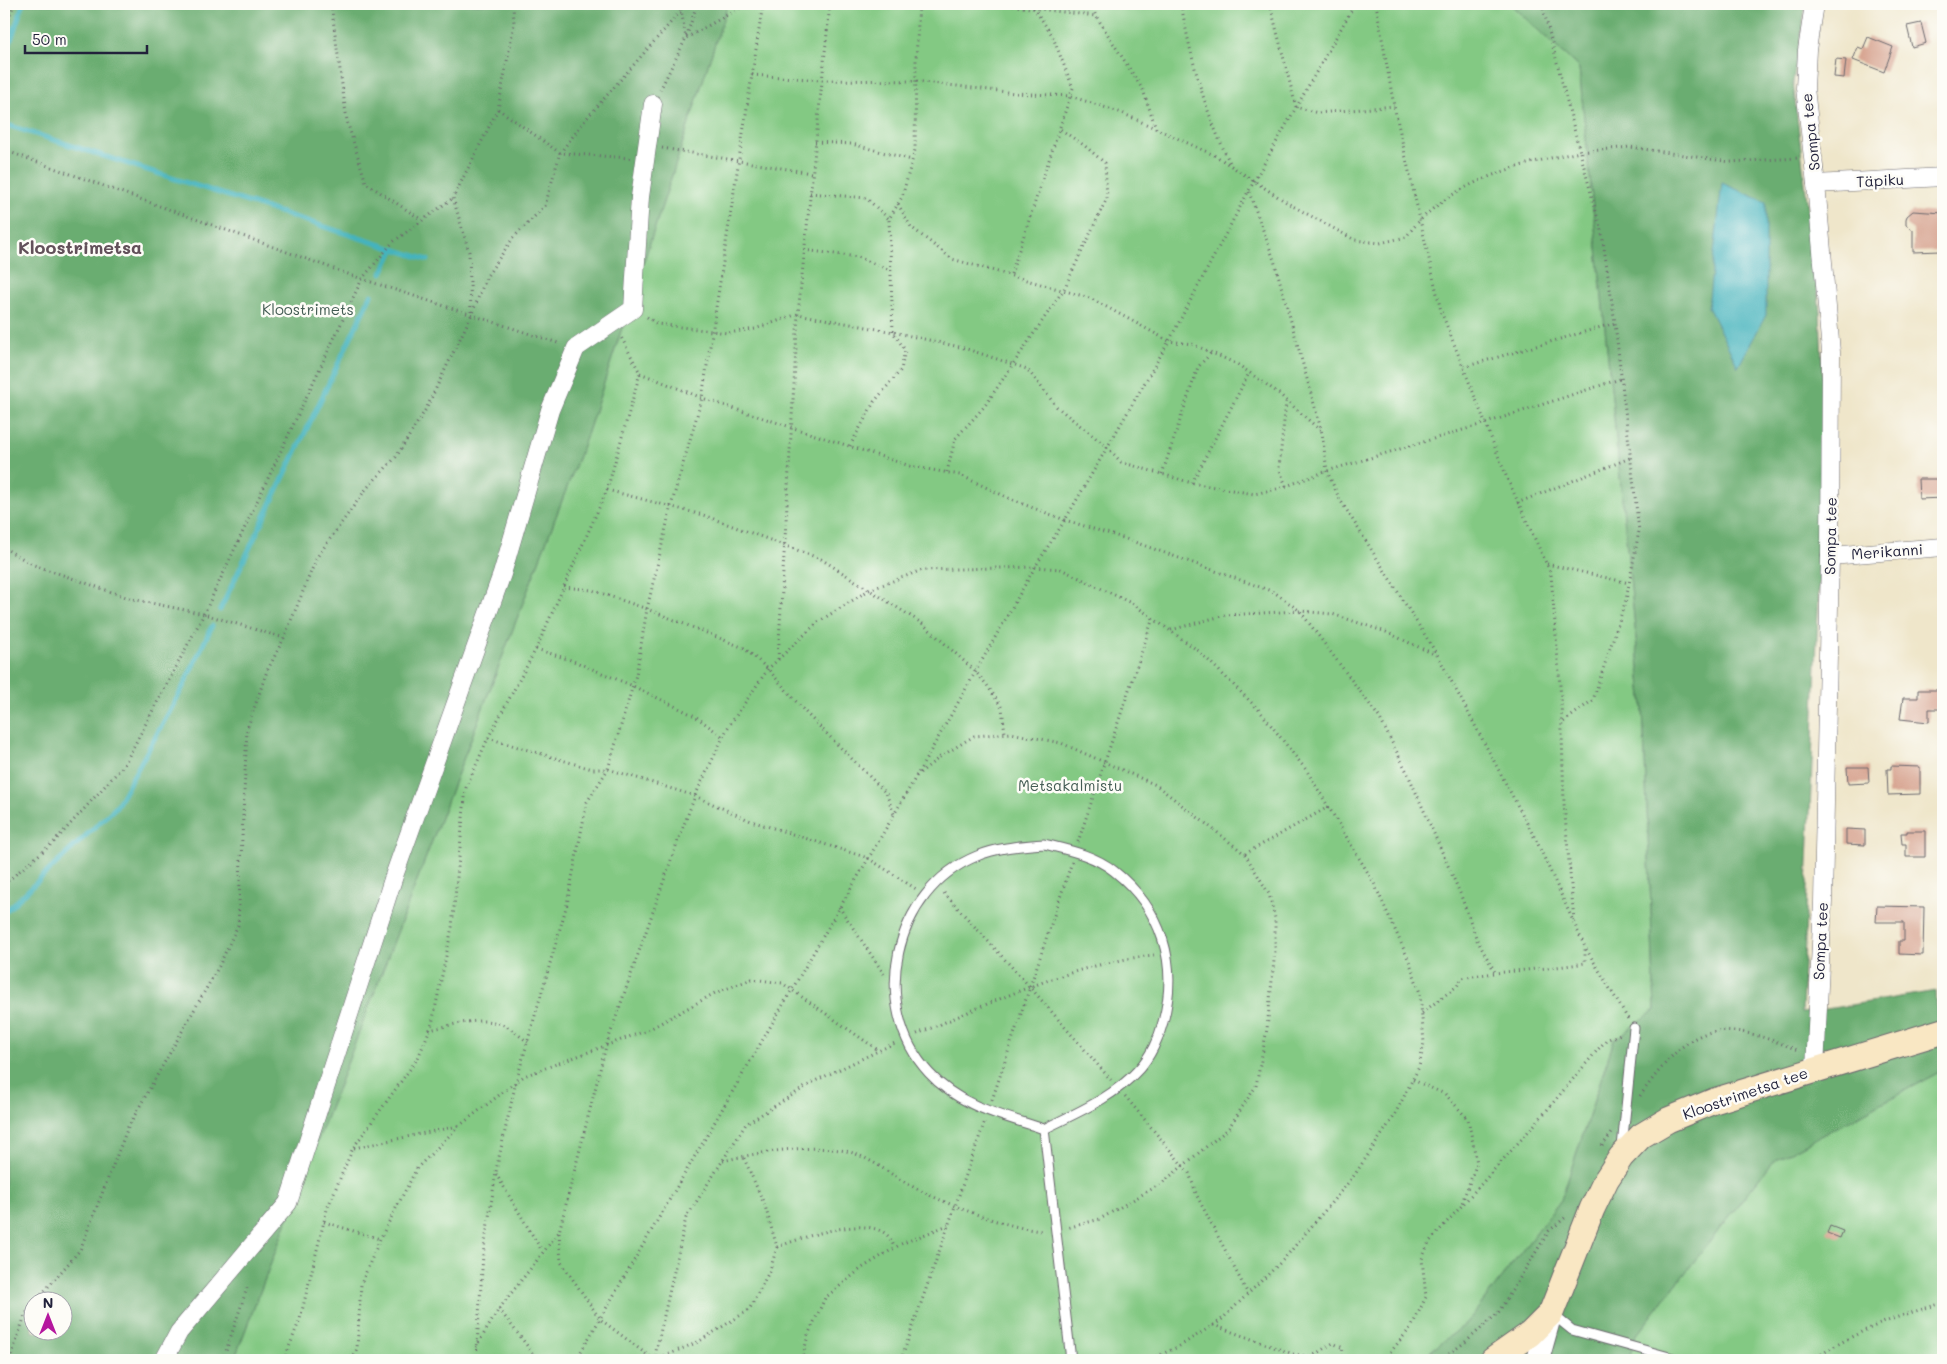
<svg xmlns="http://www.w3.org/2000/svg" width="1947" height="1364" font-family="Mali,sans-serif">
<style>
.green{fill:#83c983;stroke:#52765f}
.forest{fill:#6aad71;stroke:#466856;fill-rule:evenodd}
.water{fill:#44b3bd;stroke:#336a7c}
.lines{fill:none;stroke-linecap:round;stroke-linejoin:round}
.stream{stroke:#44b3bd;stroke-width:5}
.building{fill:#d8a693}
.service-casing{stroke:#6a676d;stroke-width:11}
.minor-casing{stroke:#6a676d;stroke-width:19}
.tertiary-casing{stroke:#6a676d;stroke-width:24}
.secondary-casing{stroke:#6a676d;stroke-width:27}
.path{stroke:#6a676d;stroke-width:3;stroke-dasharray:1 4;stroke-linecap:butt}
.service{stroke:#fff;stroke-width:9}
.minor{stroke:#fff;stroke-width:18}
.tertiary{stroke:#fff;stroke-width:22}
.secondary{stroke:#f9e7c3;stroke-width:25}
.labels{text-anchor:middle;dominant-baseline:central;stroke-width:5;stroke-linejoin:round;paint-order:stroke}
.street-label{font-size:15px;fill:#22223b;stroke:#fdfcf7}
.park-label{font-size:15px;fill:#445c54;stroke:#fdfcf7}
.quarter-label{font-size:18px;font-weight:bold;fill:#62505a;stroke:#fdfcf7}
</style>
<rect width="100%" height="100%" fill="#fdfcf7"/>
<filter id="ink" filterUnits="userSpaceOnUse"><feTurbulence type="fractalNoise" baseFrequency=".02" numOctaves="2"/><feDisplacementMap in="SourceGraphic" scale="10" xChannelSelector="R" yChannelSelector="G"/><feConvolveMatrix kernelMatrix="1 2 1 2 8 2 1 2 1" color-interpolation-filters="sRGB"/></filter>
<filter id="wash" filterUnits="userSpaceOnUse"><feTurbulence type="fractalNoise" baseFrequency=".0096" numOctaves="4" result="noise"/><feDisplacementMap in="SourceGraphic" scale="20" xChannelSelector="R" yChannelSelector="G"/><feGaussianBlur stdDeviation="1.12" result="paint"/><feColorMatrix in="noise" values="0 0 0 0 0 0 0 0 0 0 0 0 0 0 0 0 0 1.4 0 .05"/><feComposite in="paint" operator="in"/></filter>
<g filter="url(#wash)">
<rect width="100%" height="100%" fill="#efe6ca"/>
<!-- green -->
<g class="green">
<path d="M728,4H1510L1579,68L1643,707L1655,1011L1614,1040L1561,1200L1466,1324L1419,1360H234L587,435Z"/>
<path d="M1943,1070V1360H1629L1635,1337L1772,1162Z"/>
</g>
<!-- forest -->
<g class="forest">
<path d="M4,4H728L587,435L234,1360H4ZM32,1302H62V1332H32Z"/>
<path d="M1510,4H1806L1793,82L1820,311L1825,437L1802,1013L1936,991L1937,1016L1943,1039V1070L1772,1162L1635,1337L1629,1360H1419L1466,1324L1561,1200L1614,1040L1655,1010L1643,707L1579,68Z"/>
</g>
<!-- water -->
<path class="water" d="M1722,183L1766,202V315L1738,367L1708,307Z"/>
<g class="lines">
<!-- stream -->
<g class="stream">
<path d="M4,61L23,4"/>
<path d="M4,124L428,260"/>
<path d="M382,273L394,249"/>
<path d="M220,610L371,295"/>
<path d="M4,913L116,807L181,691L212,626"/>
</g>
</g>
<g id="blocks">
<!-- building -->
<g class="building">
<path d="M1921,23L1926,43L1912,47L1907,26Z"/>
<path d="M1868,37L1893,47L1884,72L1853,60L1858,47L1863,49Z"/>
<path d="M1836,59L1846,60L1844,78L1834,77Z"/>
<path d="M1913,211L1943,213V270L1941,251L1913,252V230L1906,225V220L1907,216Z"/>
<path d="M1918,479H1943V498L1919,499Z"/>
<path d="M1918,690H1943V709H1929V722L1900,719L1903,698H1918Z"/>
<path d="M1891,766L1920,767V794L1888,795L1887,769H1891Z"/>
<path d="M1847,767H1868L1869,783L1848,784Z"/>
<path d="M1846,829L1865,830V845L1846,844Z"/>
<path d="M1907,831H1925V857H1906V844H1902L1901,833H1907Z"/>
<path d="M1877,906L1924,907L1923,955L1899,954V941H1904V922H1876Z"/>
<path d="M1830,1226L1843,1231L1840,1238L1827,1233Z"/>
</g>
</g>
</g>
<g filter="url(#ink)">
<use href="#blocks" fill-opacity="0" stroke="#6a676d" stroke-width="1"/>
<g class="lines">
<!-- service casing -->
<g class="service-casing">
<g id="service">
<path d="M1044,844C1068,850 1094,855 1114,871C1162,909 1179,964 1163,1022C1159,1038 1150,1057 1139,1069C1113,1098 1078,1112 1044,1129C1002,1115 960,1107 929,1073C868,1007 893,890 977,856C999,847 1021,846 1044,844Z"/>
<path d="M1044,1129L1071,1360"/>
<path d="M1622,1147L1634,1028"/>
<path d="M1551,1313L1572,1330L1680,1360"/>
</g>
</g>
<!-- minor casing -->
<g class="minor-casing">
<g id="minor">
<path d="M1814,4L1807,50L1805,88L1816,184L1831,352L1830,556L1823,902L1815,1069"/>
<path d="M1816,184L1943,177"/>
<path d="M1830,556L1943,547"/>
<path d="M164,1360L179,1332L288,1203L394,876L502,574L550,410L576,348L633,309L640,197L653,104"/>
</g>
</g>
<!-- tertiary casing -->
<g class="tertiary-casing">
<path id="tertiary" d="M1538,1360L1551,1313"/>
</g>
<!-- secondary casing -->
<g class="secondary-casing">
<path id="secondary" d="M1493,1360L1530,1334L1551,1313L1592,1209L1606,1180L1621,1157L1641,1136L1668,1120L1714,1101L1943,1031"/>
</g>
<!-- path -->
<g class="path">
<path d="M331,4L347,121L366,183L422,220"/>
<path d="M680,4L686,38L747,4"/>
<path d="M998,4L1096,16"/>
<path d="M1091,4L1096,16L1143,90L1156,128"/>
<path d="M1181,4C1192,63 1204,110 1231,165"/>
<path d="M1270,4L1296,107L1318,113L1394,106"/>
<path d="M1376,4L1394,106L1441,311L1507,478L1551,574L1561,698L1564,804L1574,920"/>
<path d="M1542,4L1580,152L1630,147L1730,162L1798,158"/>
<path d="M4,33L14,4"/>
<path d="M752,75L822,80L915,81L1015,93L1070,96L1122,113L1216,156L1289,204L1355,240L1380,243L1406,237C1445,183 1517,164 1580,152L1602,234L1615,323L1639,531L1626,600L1593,700L1562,723"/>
<path d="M660,90L686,38L697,4"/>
<path d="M498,109L560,153L630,158"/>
<path d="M815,142L852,144L912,160"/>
<path d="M662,148L811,173"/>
<path d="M4,150L362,279L561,344"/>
<path d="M1249,192L1274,260L1322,433L1327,471L1339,498L1438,656L1537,842L1585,947L1628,1019"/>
<path d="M810,193L866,198L889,219"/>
<path d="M898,204L911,227L952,259L1090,298L1169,341L1192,344L1237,364L1277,392L1322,432"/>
<path d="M804,250L858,257L890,270"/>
<path d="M1011,274L1073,88L1052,35L1031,4"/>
<path d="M471,312L469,252L453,198L498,109L514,24L513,4"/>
<path d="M647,317L657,324L728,333L755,329L798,314L893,332L964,348L1027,369L1057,407L1107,447L1121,462L1192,483L1254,494L1281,488L1327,471L1486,423L1620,379"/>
<path d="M1464,367L1615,323"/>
<path d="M640,373L702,398L910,466L960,475L1015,501L1065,520L1126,539L1274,592L1300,611L1379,717L1407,772L1460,893L1477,940L1495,972"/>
<path d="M850,446L874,402L901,370L905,350L893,332L889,219L902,197L915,150L916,60L919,4"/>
<path d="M947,472L955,439L984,407L1064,289L1107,198L1105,163L1085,146L1060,129"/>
<path d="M1162,474L1198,367L1211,353"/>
<path d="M1192,483L1249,373"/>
<path d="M1286,486L1279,468L1286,402"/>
<path d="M607,490L703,515L821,559L923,624L975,671L987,685L1002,708L1005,733"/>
<path d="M1517,503L1630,458"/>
<path d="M4,548L34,565L132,599L204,614L284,638"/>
<path d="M1547,564L1629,583"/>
<path d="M564,587L592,590L647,609L744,648L768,669L807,714L886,793L894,814"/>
<path d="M1171,630L1225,615L1300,611L1332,614L1386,632L1436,655"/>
<path d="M536,649L571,660L633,686L695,716L723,737"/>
<path d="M778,659L798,314L830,4"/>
<path d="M488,738L592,769H608L695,796L751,821L868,858L916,889"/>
<path d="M916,776L940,757L974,736L1011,733L1061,743L1156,785L1245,854L1269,894L1275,918V951L1267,1029L1256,1086L1228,1129L1162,1183L1100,1219L1067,1228"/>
<path d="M1078,842L1153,618"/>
<path d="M1245,854L1330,806"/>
<path d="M4,884L54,842L124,765L204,614L362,279L393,242L453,198"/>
<path d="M944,893L1030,987L1111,1080"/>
<path d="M839,907L884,974"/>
<path d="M1422,1013L1457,986L1462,978C1503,970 1545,970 1585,963V947"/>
<path d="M429,1030C453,1025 483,1015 506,1026C514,1031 521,1037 528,1042"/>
<path d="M917,1034C993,1002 1071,964 1154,955"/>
<path d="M1413,1080L1445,1094L1468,1119L1477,1163L1461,1205"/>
<path d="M1125,1096L1189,1173L1197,1196L1248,1294"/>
<path d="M1640,1096C1693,1021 1717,1017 1800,1051"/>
<path d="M992,1100L1072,862"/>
<path d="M1602,1146L1612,1133"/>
<path d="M354,1148L458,1126"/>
<path d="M723,1161C760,1152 802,1145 840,1150C865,1153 886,1172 908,1184C937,1201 1011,1230 1044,1231"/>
<path d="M496,1174L542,1251"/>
<path d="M324,1222L380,1239"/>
<path d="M559,1233L561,1262L600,1319L654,1360"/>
<path d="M777,1247C802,1238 885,1206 894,1248"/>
<path d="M35,1302L80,1250L128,1127L219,966L238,925L247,729L267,671L284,638L317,557L366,489L396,457L426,409L471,316L487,276L513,238L545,206L560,153L586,119L681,11"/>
<path d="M499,1309L538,1360"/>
<path d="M1213,1325L1293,1354L1312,1357"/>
<path d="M476,1347L499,1309L559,1232L606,1046L677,843L695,796L727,729L768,669L818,622L869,590L922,570L1035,567L1061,569L1133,604L1200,652L1259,710L1307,771L1374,883L1410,963L1420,993L1424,1043L1419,1067L1393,1118L1353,1177L1284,1259L1220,1321L1178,1347L1148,1360"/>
<path d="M10,1360L25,1315L32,1305"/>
<path d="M223,1360L247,1288"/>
<path d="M284,1360L300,1319L327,1209L353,1148L418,1058L432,1024L452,927L466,788L488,738L536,649L607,490L640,373L620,335"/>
<path d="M352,1360L357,1349L361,1284L380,1239L417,1168L459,1126L524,1076L648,1030L715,993L752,979L782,983L878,1050"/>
<path d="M476,1360L483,1255L497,1166L516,1082L567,904L587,802L608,769L636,675L647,609L671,506L702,398L763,4"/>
<path d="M576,1360L913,782L1035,567L1065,520L1169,341L1248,192L1355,4"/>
<path d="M654,1360L686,1218L746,1124L815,1081L897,1042"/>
<path d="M655,1360L698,1342L749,1310L770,1270L777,1247L765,1206L743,1156"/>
<path d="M802,1360L808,1335L825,1298L862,1268L901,1244L948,1225"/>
<path d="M901,1360L985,1121"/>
<path d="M1306,1360L1333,1343L1343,1348L1341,1360"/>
<path d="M1384,1360L1412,1326L1426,1297L1422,1259L1429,1242L1536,1123L1606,1040L1623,1033"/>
<path d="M1441,1360L1468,1340L1498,1313L1549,1231L1566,1217"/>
<path d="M1813,1360C1853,1332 1896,1316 1943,1303"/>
</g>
<!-- service -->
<use href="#service" class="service"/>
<!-- minor -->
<use href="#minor" class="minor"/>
<!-- tertiary -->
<use href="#tertiary" class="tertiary"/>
<!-- secondary -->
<use href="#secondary" class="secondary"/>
</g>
</g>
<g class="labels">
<!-- street labels -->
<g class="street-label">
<text transform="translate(1810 132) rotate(-96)">Sompa tee</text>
<text transform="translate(1880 180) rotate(-3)">Täpiku</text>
<text transform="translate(1830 536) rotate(-89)">Sompa tee</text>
<text transform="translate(1887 551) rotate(-4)">Merikanni</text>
<text transform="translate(1820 941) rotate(-87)">Sompa tee</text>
<text transform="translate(1745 1093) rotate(-19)">Kloostrimetsa tee</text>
</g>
<!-- park labels -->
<g class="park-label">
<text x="308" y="309">Kloostrimets</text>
<text x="1070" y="785">Metsakalmistu</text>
</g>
<!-- quarter labels -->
<g class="quarter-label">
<text x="80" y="247">Kloostrimetsa</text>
</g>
</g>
<!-- margin -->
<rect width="1947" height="1364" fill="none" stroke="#fdfcf7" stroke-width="20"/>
<!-- north arrow -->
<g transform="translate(48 1316)"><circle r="24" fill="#fdfcf7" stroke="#a5a5ac"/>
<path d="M0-4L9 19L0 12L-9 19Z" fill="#b5179e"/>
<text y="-8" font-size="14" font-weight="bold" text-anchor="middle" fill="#22223b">N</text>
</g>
<!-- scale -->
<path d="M25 45v8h122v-8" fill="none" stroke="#22223b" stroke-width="2.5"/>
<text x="32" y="45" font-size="15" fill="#22223b" stroke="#fdfcf7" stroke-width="4" paint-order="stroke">50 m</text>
</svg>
